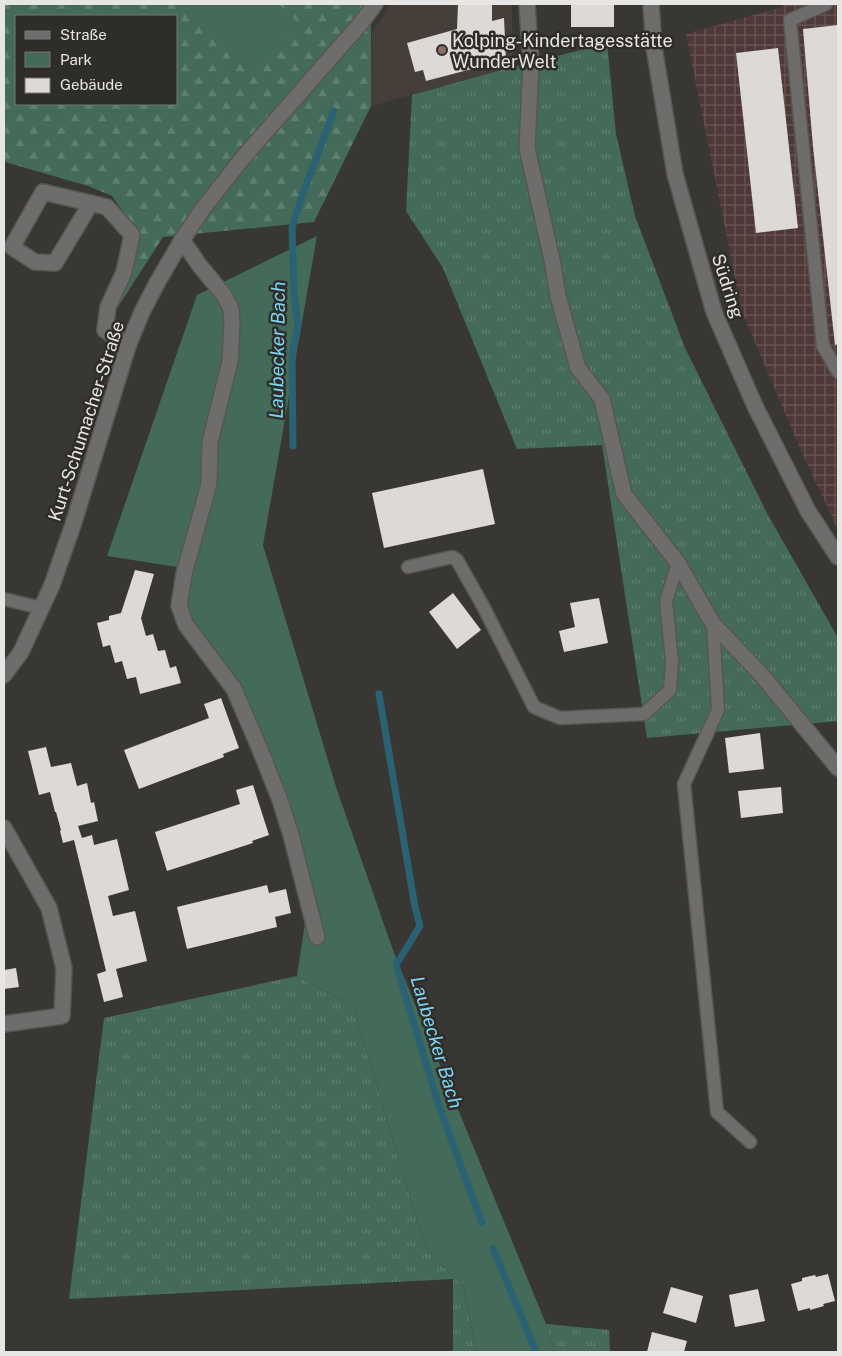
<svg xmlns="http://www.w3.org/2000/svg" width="842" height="1356" font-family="'Public Sans',sans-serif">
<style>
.industrial{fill:url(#industrial-grid)}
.built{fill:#463f39}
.grass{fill:url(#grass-tufts)}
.forest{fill:url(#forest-firs);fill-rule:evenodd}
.park{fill:#446b59}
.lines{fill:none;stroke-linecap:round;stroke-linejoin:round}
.stream{stroke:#2b6273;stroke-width:7}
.building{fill:#dcd9d6}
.service-casing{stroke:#585654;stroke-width:15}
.minor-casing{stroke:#585654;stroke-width:18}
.tertiary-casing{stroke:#585654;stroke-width:18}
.service{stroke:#6f6d6b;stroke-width:12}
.minor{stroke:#6f6d6b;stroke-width:15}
.tertiary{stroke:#6f6d6b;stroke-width:15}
.education-dot{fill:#8d6e63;stroke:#2f2d2a;stroke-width:2}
.labels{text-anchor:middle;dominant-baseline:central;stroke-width:5;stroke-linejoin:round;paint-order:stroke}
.poi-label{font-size:18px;fill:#e8e6e5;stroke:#2f2d2a;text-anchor:start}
.street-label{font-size:18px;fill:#e8e6e5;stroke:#2f2d2a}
.water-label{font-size:19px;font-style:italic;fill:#7cd5f1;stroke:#2f2d2a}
</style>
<defs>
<pattern id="industrial-grid" width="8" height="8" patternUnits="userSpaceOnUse" patternTransform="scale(1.25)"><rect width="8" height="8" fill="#4e3938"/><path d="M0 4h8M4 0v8" fill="none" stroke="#685655"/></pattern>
<pattern id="grass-tufts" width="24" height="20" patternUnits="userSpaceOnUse" patternTransform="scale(1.25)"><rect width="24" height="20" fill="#446b59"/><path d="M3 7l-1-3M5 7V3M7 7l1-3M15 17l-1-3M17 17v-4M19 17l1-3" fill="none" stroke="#5f8071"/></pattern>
<pattern id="forest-firs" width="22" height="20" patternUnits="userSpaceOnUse" patternTransform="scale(1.25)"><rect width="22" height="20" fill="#446b59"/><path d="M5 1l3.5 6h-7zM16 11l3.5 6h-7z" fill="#5f8071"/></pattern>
</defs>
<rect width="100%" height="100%" fill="#393734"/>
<!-- industrial -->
<path class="industrial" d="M783,4H838V530L803,455L742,312L686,34L782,7Z"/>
<!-- built -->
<path class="built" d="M391,4H512V67L371,106L372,33Z"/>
<!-- grass -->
<g class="grass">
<path d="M607,43L616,134L635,216L685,348L768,515L838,638V721L647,738L602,445L517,449L443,268L406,211L412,95L512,67L531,63Z"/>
<path d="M297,976L353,1006L425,1247L464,1288L476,1352H453V1279L69,1299L104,1018Z"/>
<path d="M546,1324L609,1330L610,1352H555Z"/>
</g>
<!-- forest -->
<path class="forest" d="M4,4H371V106L314,222L163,237L112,316L140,235L112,196L88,186L5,162L4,163ZM16,16H176V104H16Z"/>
<!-- park -->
<g class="park">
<path d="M182,4H279L297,22L247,71Z"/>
<path d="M317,236L263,545L337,790L394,953L546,1324L555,1352H476L464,1288L425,1247L353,1006L297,976L307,910L234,681L186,615L177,567L107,556L197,295Z"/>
</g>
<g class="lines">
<!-- stream -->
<g class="stream">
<path d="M293,446L292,354L298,326L294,293L292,228L303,193L334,111"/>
<path d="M379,694L415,907L420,926L396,965L440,1109L482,1223"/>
<path d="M493,1248L536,1352"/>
</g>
</g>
<!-- building -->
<g class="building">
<path d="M458,4H492V21L504,18L506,60L426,81L423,70L415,72L407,43L457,29Z"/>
<rect x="571" y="4" width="43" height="23"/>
<path d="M838,25V344L835,345L813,147L803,29Z"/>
<path d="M778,48L798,228L756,233L736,53Z"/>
<path d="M483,469L495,524L384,548L372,493Z"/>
<path d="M135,570L154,574L141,618L146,636L153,634L158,651L165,650L170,668L176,666L181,683L140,694L136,677L127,679L122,661L115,663L110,645L103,647L97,623L109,620V616L121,613Z"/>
<path d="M453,593L481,630L457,649L429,612Z"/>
<path d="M599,598L608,643L564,652L559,631L575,627L570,603Z"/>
<path d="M221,698L239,748L223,754L224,757L139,789L124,750L209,718L204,704Z"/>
<path d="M760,733L764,769L729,773L725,738Z"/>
<path d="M46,747L51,767L71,763L77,786L87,783L91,803L94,802L98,821L78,826L82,838L92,835L94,845L117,839L129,890L108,896L113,916L135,911L147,961L116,969L123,997L104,1002L97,974L106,971L74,840L63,843L60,831L61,830L56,812H55L50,792L39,795L28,751Z"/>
<path d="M253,785L269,835L252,841L253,843L167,871L155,832L240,804L236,790Z"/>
<path d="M781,787L783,813L741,818L738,791Z"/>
<path d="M267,885L269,893L286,889L291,913L275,917L277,927L187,949L177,907Z"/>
<path d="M16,968L19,987L4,989V970Z"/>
<path d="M828,1274L835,1301L823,1304L824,1306L810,1310V1308L798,1311L791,1284L802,1281V1278L815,1275L816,1277Z"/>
<path d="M671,1287L703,1296L696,1323L663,1313Z"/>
<path d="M758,1289L765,1321L735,1327L729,1295Z"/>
<path d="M652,1332L687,1341L684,1352H647Z"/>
</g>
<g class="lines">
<!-- service casing -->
<g class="service-casing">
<g id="service">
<path d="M826,4L790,20L823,346L838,372"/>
<path d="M408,567L452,557L457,560L483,606L534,707L560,718L644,714L670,690L672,661L666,601L678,563"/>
<path d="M4,599L41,608"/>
<path d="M713,624L718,710L684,784L717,1112L750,1142"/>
</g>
</g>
<!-- minor casing -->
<g class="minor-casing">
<g id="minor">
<path d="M527,4L531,63L527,148L553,265L558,296L578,368L602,399L624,494L678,563L713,624L760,673L838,768"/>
<path d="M91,203L55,263L35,262L12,247L43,192L107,207L132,235L124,272L108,307L105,330L128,346"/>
<path d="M182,240L200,266L224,295L231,309L232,324L230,361L210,442L209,484L184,574L179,606L186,625L234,689L259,747L280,800L291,835L317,937"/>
<path d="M4,675L21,652L52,585L73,525L128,346L142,312L157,283L182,240L202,210L241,160L361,23L375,4"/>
<path d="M4,828L49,908L64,968L62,1016L4,1024"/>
</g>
</g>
<!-- tertiary casing -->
<g class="tertiary-casing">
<path id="tertiary" d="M651,4L654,47L675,174L714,312L755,406L808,511L838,557"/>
</g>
<!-- service -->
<use href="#service" class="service"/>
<!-- minor -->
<use href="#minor" class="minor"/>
<!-- tertiary -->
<use href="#tertiary" class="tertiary"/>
</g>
<!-- markers -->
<circle class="education-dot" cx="442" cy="50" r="5"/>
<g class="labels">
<!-- poi labels -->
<g class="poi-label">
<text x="452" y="40">Kolping-Kindertagesstätte<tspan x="452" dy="21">WunderWelt</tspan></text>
</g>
<!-- street labels -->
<g class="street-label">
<text transform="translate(728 286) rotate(72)">Südring</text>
<text transform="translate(86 421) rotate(-72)">Kurt-Schumacher-Straße</text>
</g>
<!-- water labels -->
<g class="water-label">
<text transform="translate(277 350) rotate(-89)">Laubecker Bach</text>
<text transform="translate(437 1042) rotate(73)">Laubecker Bach</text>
</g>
</g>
<!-- border -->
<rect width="842" height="1356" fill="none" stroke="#e8e6e5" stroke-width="10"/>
<!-- legend -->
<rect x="15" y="15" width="162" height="90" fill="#2f2d2a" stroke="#797775"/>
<rect x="25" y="31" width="25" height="8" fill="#6f6d6b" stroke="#797775"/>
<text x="60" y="40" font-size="15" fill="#e8e6e5">Straße</text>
<rect x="25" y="52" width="25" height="15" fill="#446b59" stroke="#797775"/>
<text x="60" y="65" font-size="15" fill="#e8e6e5">Park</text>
<rect x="25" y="78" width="25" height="15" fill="#dcd9d6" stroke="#797775"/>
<text x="60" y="90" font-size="15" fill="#e8e6e5">Gebäude</text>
</svg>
